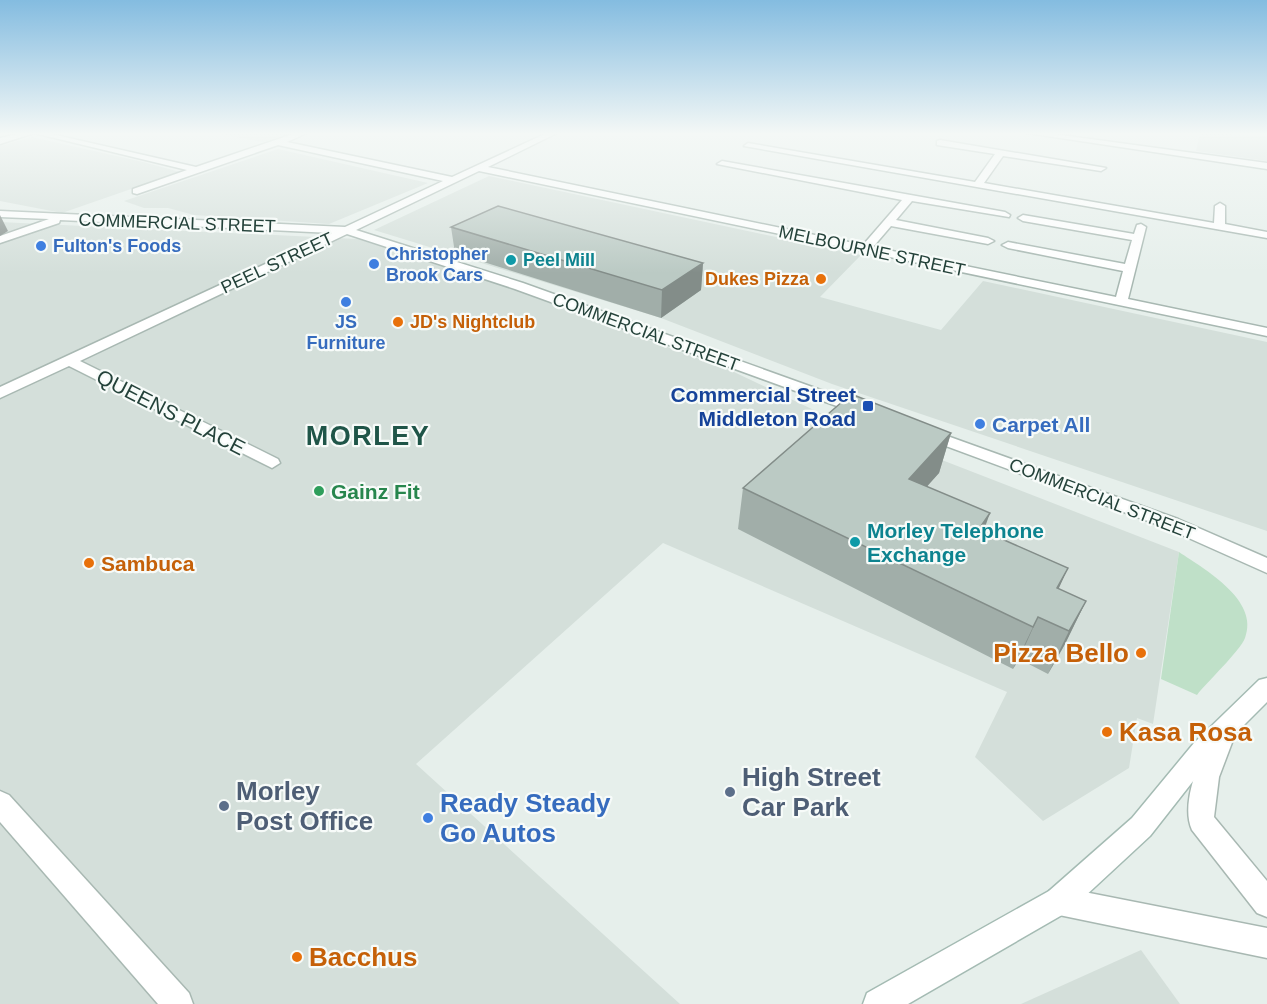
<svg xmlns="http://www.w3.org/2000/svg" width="1267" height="1004" font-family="Helvetica,sans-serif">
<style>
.built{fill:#d4dfda}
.green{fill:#bfe0c8}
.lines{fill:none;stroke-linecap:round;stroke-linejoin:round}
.minor-casing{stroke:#a8b8b2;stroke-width:3}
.tertiary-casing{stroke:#a8b8b2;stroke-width:3}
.secondary-casing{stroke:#a4bbb3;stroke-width:3}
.minor{fill:#fff;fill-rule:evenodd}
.tertiary{fill:#fff;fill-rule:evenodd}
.secondary{fill:#fff;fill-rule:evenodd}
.wall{fill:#a1aea9}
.shaded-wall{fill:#838d89}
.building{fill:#bbcac4;stroke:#838d89;stroke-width:1.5}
.shop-dot{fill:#3f7fe0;stroke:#f7fbf9;stroke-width:2}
.culture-dot{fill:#0f9aa8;stroke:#f7fbf9;stroke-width:2}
.food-dot{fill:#e8710a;stroke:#f7fbf9;stroke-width:2}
.transit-dot{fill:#1a4fb4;stroke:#f7fbf9;stroke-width:2}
.leisure-dot{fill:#2e9e5b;stroke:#f7fbf9;stroke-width:2}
.service-dot{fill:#5c6f8a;stroke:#f7fbf9;stroke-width:2}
.labels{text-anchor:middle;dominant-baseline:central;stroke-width:4.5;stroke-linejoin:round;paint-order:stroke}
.far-street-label{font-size:18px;fill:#24423a;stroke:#f7fbf9}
.far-shop-label{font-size:18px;font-weight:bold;fill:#366cbe;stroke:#f7fbf9;text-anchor:start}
.far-culture-label{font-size:18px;font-weight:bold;fill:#0d838f;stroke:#f7fbf9;text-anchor:start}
.far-food-label{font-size:18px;font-weight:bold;fill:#c56008;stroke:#f7fbf9;text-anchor:end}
.transit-label{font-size:21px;font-weight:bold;fill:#164399;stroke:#f7fbf9;text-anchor:end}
.street-label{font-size:21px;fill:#24423a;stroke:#f7fbf9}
.shop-label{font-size:21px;font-weight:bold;fill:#366cbe;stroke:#f7fbf9;text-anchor:start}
.leisure-label{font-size:21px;font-weight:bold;fill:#27864d;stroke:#f7fbf9;text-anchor:start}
.culture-label{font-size:21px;font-weight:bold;fill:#0d838f;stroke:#f7fbf9;text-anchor:start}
.food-label{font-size:21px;font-weight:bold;fill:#c56008;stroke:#f7fbf9;text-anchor:start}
.near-food-label{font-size:26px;font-weight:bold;fill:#c56008;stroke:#f7fbf9;text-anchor:start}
.near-service-label{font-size:26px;font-weight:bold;fill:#4e5e75;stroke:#f7fbf9;text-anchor:start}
.near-shop-label{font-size:26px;font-weight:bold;fill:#366cbe;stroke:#f7fbf9;text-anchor:start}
.district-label{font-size:27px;font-weight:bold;letter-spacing:1.5px;fill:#1f5548;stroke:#f7fbf9}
</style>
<rect width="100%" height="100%" fill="#e6efeb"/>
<!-- built -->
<g class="built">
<path d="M215,133H291L263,142Z"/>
<path d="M1200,133L1267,136V161L1196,151Z"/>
<path d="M32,137L143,162L180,172L62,213L0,201V146Z"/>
<path d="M278,149L428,183L329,224L194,215L168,208H144L124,201Z"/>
<path d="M489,176L861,255L820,297L941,330L983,281L1267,342V531L832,384L661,318L374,230Z"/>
<path d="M0,222L358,239L505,286L734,372L818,412L1179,552L1153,724L1137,718L1129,768L1043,821L975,757L1007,692L663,543L416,764L680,1004H0Z"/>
<path d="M1141,950L1180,1004H1021Z"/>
</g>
<!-- green -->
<path class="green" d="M1179,552C1204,569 1260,600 1245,638C1240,651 1207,682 1197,695L1161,679Z"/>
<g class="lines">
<!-- minor casing -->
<g class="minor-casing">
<g id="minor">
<path d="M22,133H47L196,167L296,133H307L287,142L452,177L547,133H557L488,167L863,245L902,200L717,164L722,161L1005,212L1010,215L1009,217L912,201L896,220L988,238L994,241L988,244L891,226L873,247L1116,297L1123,271L1008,248L1002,245L1008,242L1125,264L1132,240L1023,221L1018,218L1023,215L1134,234L1137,225L1141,224L1146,227L1128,299L1267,328V336L479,171L356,230L523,283L868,407L870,410L862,415L856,413L515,289L347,234L80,361L278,459L280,463L272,468L69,366L0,398V387L332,233L60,220L59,223L0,243V236L49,219L0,217V211L345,227L443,181L278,145L137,194L133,193V189L187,170L34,133L0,144V138Z"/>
<path d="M1027,133H1046L1267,163V169Z"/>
<path d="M940,140L1106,168L1101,171L1003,156L984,183L1214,223L1215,206L1220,203L1225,206V224L1267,232V238L744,146L748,143L975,182L995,154L937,145V141Z"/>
<path d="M925,428L1178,519L1267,558V573L1164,527L919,436L917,433L919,430Z"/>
<path d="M0,791L9,795L189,993L193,1004H158L0,822Z"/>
</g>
</g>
<!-- tertiary casing -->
<g class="tertiary-casing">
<g id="tertiary">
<path d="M1224,722L1232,725L1236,732L1219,777L1214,817L1267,881V917L1257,913L1192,830C1179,802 1203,751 1216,725Z"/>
<path d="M1059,887L1267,928V958L1059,915L1049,911L1045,901L1049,891Z"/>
</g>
</g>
<!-- secondary casing -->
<g class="secondary-casing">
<path id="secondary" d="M1267,678V702L1212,757L1150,836L1069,911L908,1004H863L867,993L1049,891L1132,818L1194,743L1259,680Z"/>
</g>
<!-- minor -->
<use href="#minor" class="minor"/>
<!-- tertiary -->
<use href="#tertiary" class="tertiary"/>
<!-- secondary -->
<use href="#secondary" class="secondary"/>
</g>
<!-- wall -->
<g class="wall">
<path d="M451,227L703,263L701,290L661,318L455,253Z"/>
<path d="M951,433L939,473L927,486L984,531L1068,568L1058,589L1086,601L1065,644L1048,674L1019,659L1013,669L738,529L743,488Z"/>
</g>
<!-- shaded-wall -->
<g class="shaded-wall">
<path d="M0,215L8,231L0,236Z"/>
<path d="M703,263L701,290L661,318L662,290Z"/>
<path d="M951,433L939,473L898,519L909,479Z"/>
<path d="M990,513L975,555L979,529Z"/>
<path d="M1068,568L1049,610L1057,588Z"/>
<path d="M1086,601L1065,644L1048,674L1069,631Z"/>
<path d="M1038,617L1019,659L1013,669L1033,627Z"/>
</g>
<!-- building -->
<g class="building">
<path d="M498,206L703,263L662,290L451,227Z"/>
<path d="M851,394L951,433L909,479L990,513L979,529L1068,568L1057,588L1086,601L1069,631L1038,617L1033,627L743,488Z"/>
</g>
<!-- sky -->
<linearGradient id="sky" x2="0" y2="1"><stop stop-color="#84bce0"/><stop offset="0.49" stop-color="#f4f8f6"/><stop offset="1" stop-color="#f4f8f6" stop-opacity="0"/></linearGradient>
<rect width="1267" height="273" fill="url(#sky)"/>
<!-- markers -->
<g class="shop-dot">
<circle cx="41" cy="246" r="6"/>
<circle cx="374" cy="264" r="6"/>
<circle cx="346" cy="302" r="6"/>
<circle cx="980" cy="424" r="6"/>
<circle cx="428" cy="818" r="6"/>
</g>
<g class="culture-dot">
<circle cx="511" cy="260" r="6"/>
<circle cx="855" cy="542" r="6"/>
</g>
<g class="food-dot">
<circle cx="821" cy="279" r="6"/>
<circle cx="398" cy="322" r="6"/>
<circle cx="89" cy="563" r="6"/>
<circle cx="1141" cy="653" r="6"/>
<circle cx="1107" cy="732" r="6"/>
<circle cx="297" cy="957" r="6"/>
</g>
<rect class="transit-dot" x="862" y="400" width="12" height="12" rx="3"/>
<circle class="leisure-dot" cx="319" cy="491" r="6"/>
<g class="service-dot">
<circle cx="730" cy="792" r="6"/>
<circle cx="224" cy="806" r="6"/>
</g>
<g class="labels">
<!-- far-street labels -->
<g class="far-street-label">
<text transform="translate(177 223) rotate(2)">COMMERCIAL STREET</text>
<text transform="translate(872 251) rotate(12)">MELBOURNE STREET</text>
<text transform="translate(277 263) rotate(-25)">PEEL STREET</text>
<text transform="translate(646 332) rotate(20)">COMMERCIAL STREET</text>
<text transform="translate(1102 499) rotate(21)">COMMERCIAL STREET</text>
</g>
<!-- far-shop labels -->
<g class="far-shop-label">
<text x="53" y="246">Fulton's Foods</text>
<text x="386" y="254">Christopher<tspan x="386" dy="21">Brook Cars</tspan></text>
<text x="346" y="322" text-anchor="middle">JS<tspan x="346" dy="21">Furniture</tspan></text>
</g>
<!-- far-culture labels -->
<g class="far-culture-label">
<text x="523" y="260">Peel Mill</text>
</g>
<!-- far-food labels -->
<g class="far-food-label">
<text x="809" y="279">Dukes Pizza</text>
<text x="410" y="322" text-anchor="start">JD's Nightclub</text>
</g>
<!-- transit labels -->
<g class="transit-label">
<text x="856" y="394">Commercial Street<tspan x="856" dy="24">Middleton Road</tspan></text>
</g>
<!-- street labels -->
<g class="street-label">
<text transform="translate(171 412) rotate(27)">QUEENS PLACE</text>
</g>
<!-- shop labels -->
<g class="shop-label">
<text x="992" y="424">Carpet All</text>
</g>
<!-- leisure labels -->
<g class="leisure-label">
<text x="331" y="491">Gainz Fit</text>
</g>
<!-- culture labels -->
<g class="culture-label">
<text x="867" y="530">Morley Telephone<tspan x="867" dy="24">Exchange</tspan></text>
</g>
<!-- food labels -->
<g class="food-label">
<text x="101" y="563">Sambuca</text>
</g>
<!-- near-food labels -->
<g class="near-food-label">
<text x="1129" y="653" text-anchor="end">Pizza Bello</text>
<text x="1119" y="732">Kasa Rosa</text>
<text x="309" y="957">Bacchus</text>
</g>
<!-- near-service labels -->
<g class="near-service-label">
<text x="742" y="777">High Street<tspan x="742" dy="30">Car Park</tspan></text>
<text x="236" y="791">Morley<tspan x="236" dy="30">Post Office</tspan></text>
</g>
<!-- near-shop labels -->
<g class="near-shop-label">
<text x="440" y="803">Ready Steady<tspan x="440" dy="30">Go Autos</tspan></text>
</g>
<!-- district labels -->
<g class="district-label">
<text x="368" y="436">MORLEY</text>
</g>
</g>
</svg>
